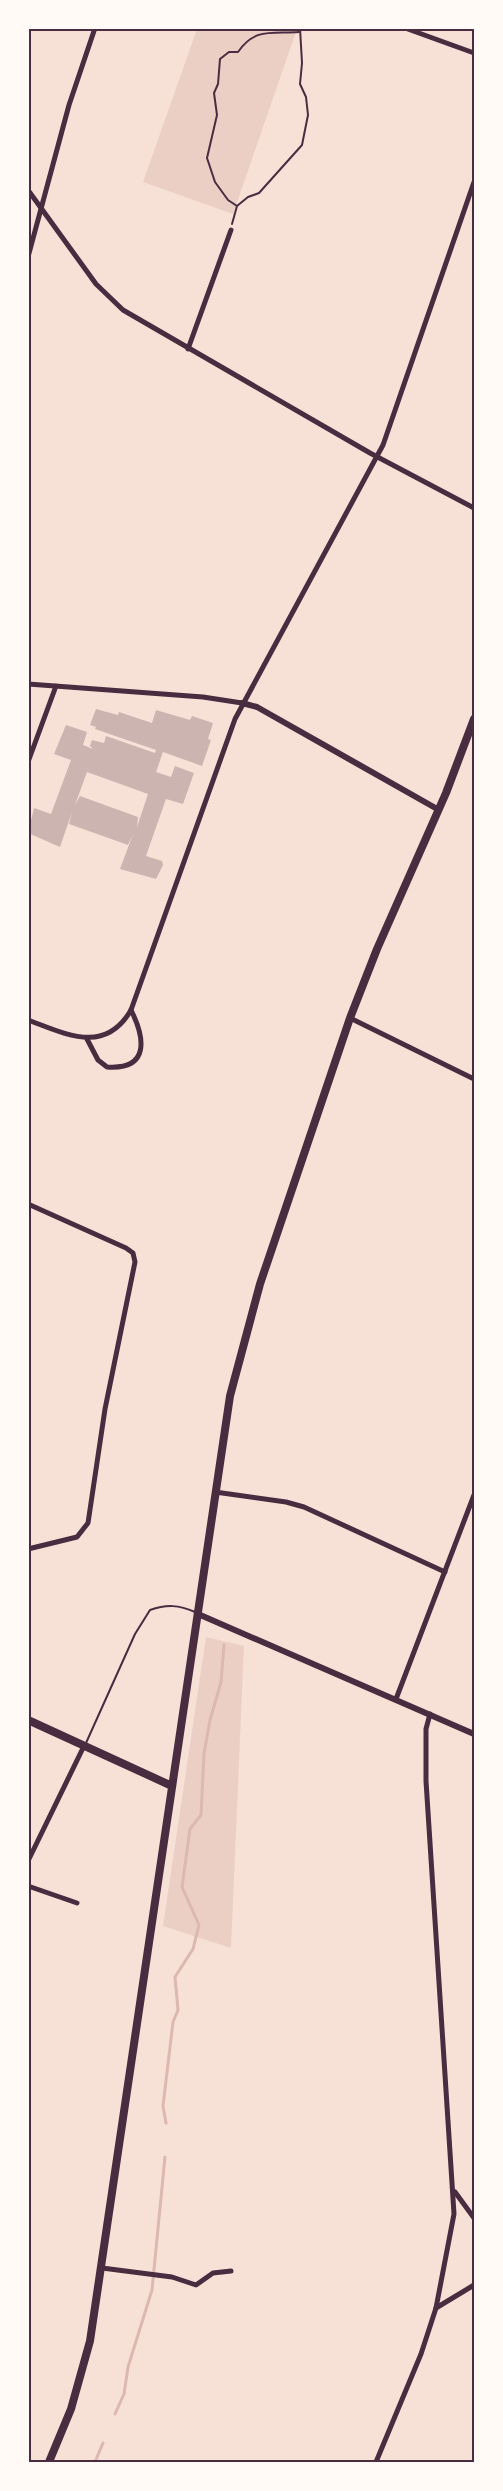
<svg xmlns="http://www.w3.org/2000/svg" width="503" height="2491" font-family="Overpass,sans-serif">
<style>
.green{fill:#ebcfc5}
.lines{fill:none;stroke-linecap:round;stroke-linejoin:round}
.stream{stroke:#dcb8b0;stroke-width:3}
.building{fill:#ccb4b1;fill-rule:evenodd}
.path{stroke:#4a2c40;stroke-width:2}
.service{stroke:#4a2c40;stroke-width:2}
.minor{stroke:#4a2c40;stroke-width:5}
.tertiary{stroke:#4a2c40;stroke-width:6}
.secondary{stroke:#4a2c40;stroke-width:8}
.primary{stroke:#4a2c40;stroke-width:8}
.neatline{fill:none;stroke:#4a2c40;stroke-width:2}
</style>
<rect width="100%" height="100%" fill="#f7e1d7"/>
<!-- green -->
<g class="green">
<path d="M197,29H297L233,214L143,182Z"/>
<path d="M206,1637L244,1646L231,1948L163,1926Z"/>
</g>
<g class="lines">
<!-- stream -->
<g class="stream">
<path d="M166,2123L163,2106L173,2022L178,2010L175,1977L193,1949L199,1925L182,1887L190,1829L201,1815L204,1754L210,1720L221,1682L224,1645"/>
<path d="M115,2414L124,2394L128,2367L152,2290L165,2157"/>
<path d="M95,2462L103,2443"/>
</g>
</g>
<!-- building -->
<path class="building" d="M96,709L118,715L119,712L152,723L156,710L190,720L192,716L213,723L208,739L211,740L202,766L163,752L156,772L171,777L175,766L194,773L183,804L166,799L146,856L162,861L163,865L156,879L120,869L133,834L128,845L69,824L72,812L60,847L28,833L34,808L51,814L71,760L54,754L66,725L87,732L83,745L93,749L90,746L92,740L104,743L106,736L155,753L156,750L95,729L96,727L90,725ZM87,772L148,794L137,827L138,817L80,796L75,805Z"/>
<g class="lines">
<!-- path -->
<g class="path">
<path d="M237,206L228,200L215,182L207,158L217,115L214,93L218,84L220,59L229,52H238C255,27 273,34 299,32"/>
<path d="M232,224L237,206L248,197L259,193L302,145L308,115L306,97L300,84L302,63L300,28"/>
</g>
<!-- service -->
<path class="service" d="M86,1743L135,1634L150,1610C167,1604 179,1605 195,1612"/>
<!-- minor -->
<g class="minor">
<path d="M405,28L474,53"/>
<path d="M28,190L96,284L123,310L370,453L474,508"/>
<path d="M28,257L69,105L95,28"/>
<path d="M188,349L231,230"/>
<path d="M28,684L203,697L242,703"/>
<path d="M28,762L56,686"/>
<path d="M350,1018L474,1079"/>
<path d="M28,1020C66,1034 105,1055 131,1010L235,719L383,445L474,182"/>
<path d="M87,1039L98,1060L107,1067C150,1070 145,1038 131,1010"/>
<path d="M28,1204L126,1248L133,1253L135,1262L105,1409L88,1523L77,1537L28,1549"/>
<path d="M215,1492L286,1502L304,1507L445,1572"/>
<path d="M396,1699L474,1495"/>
<path d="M28,1861L84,1746"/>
<path d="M28,1886L77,1903"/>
<path d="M455,2192L474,2218"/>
<path d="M102,2268L172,2277L196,2285L213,2273L231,2271"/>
<path d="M436,2308L474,2285"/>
<path d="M376,2462L421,2354L436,2308L454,2214L426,1781V1729L430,1714"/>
</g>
<!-- tertiary -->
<g class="tertiary">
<path d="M242,703L257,707L439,810"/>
<path d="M198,1614L474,1734"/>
</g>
<!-- secondary -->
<path class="secondary" d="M28,1720L172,1786"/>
<!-- primary -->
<path class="primary" d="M49,2462L71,2409L90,2341L230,1396L260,1284L350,1018L377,949L446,793L474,719"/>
</g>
<!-- border -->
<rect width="503" height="2491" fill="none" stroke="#fffaf5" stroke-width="60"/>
<rect x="30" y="30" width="443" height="2431" class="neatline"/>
</svg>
